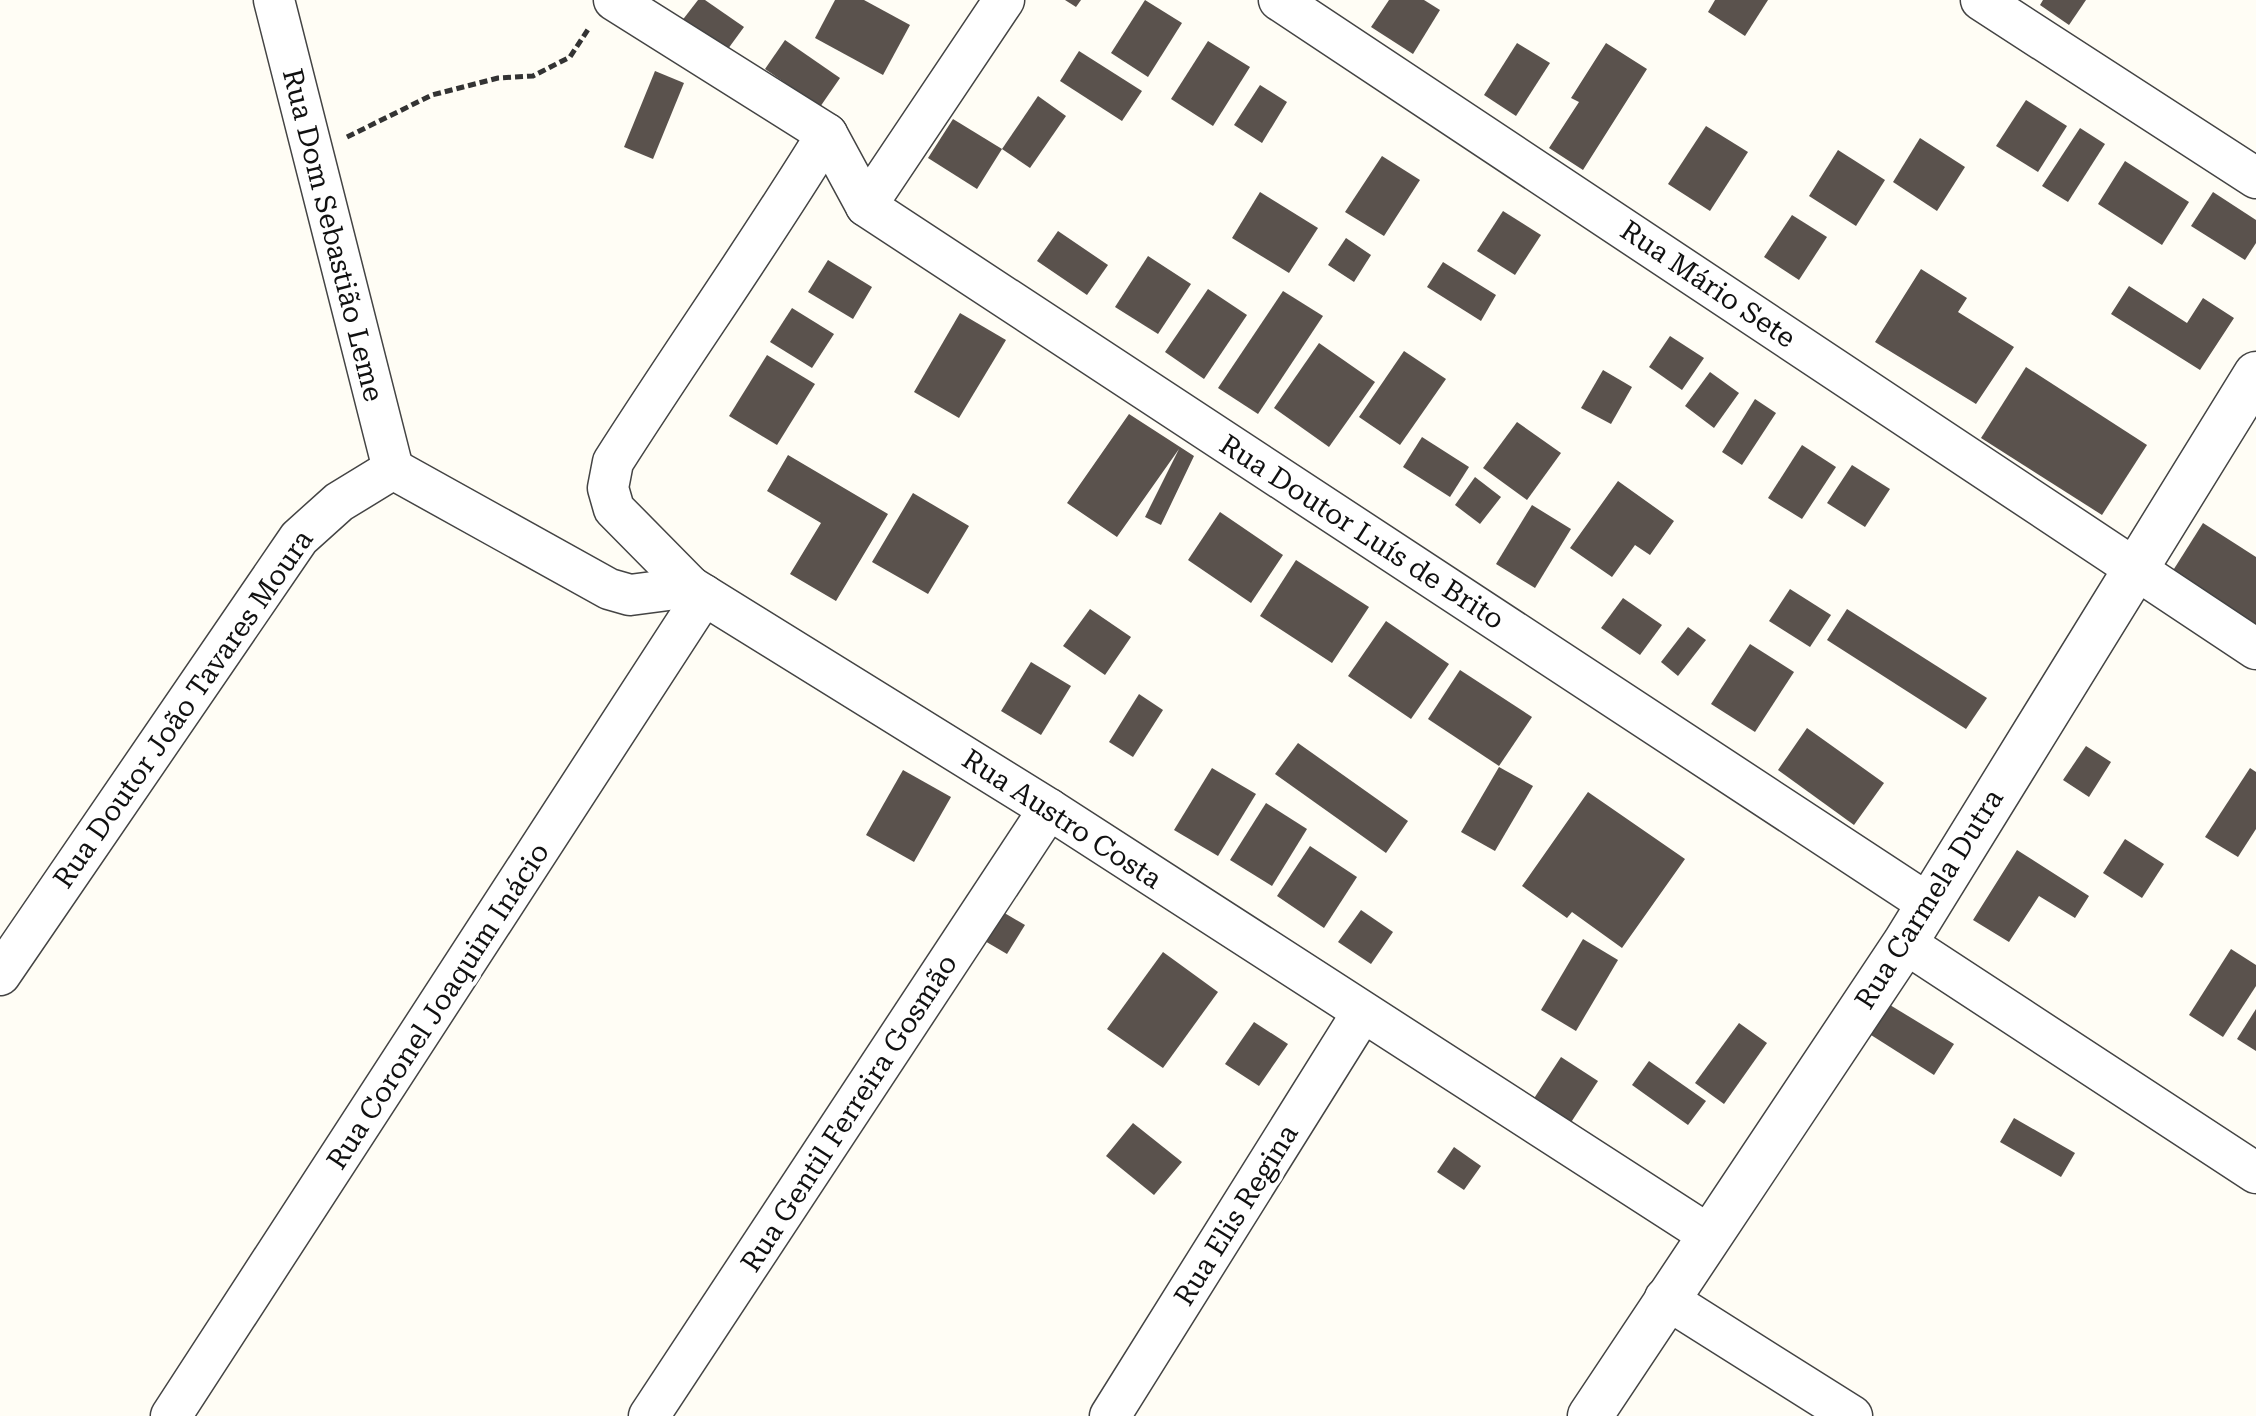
<svg xmlns="http://www.w3.org/2000/svg" width="2256" height="1416" font-family="'Roboto Serif',serif">
<style>
.building{fill:#5a524d}
.lines{fill:none;stroke-linecap:round;stroke-linejoin:round}
.minor-casing{stroke:#444;stroke-width:43}
.tertiary-casing{stroke:#444;stroke-width:47}
.path{stroke:#333;stroke-width:5;stroke-dasharray:8 4;stroke-linecap:butt}
.minor{stroke:#fff;stroke-width:40}
.tertiary{stroke:#fff;stroke-width:44}
.labels{text-anchor:middle;dominant-baseline:central;stroke-width:8;stroke-linejoin:round;paint-order:stroke}
.street-label{font-size:28px;fill:#111;stroke:#fff}
</style>
<rect width="100%" height="100%" fill="#fffdf5"/>
<!-- building -->
<g class="building">
<path d="M698,0H705L744,27L725,53L681,22Z"/>
<path d="M835,0H864L910,25L883,75L815,38Z"/>
<path d="M1065,0H1081L1076,7Z"/>
<path d="M1145,0L1182,23L1148,77L1111,53Z"/>
<path d="M1389,0H1424L1440,10L1413,54L1371,27Z"/>
<path d="M1715,0H1768L1745,36L1708,12Z"/>
<path d="M2043,0H2086L2069,25L2040,5Z"/>
<path d="M785,40L840,78L820,107L765,69Z"/>
<path d="M1208,41L1250,67L1213,126L1171,99Z"/>
<path d="M1517,43L1550,63L1516,116L1484,95Z"/>
<path d="M1606,43L1647,69L1583,170L1549,148L1579,102L1571,98Z"/>
<path d="M1079,51L1142,91L1122,121L1060,81Z"/>
<path d="M655,71L684,83L653,159L624,147Z"/>
<path d="M1260,85L1287,102L1262,143L1234,125Z"/>
<path d="M1038,96L1066,116L1030,168L1002,149Z"/>
<path d="M2026,100L2067,126L2038,172L1996,146Z"/>
<path d="M953,119L1002,149L977,189L928,158Z"/>
<path d="M1706,126L1748,152L1710,211L1668,184Z"/>
<path d="M2080,128L2105,144L2068,202L2042,186Z"/>
<path d="M1920,138L1965,167L1937,211L1893,182Z"/>
<path d="M1838,150L1885,180L1856,226L1809,196Z"/>
<path d="M1382,156L1420,180L1384,236L1345,212Z"/>
<path d="M2125,161L2189,202L2162,245L2098,204Z"/>
<path d="M1260,192L1318,228L1289,273L1232,238Z"/>
<path d="M2213,192L2256,220V243L2245,260L2191,226Z"/>
<path d="M1503,211L1541,235L1515,275L1477,251Z"/>
<path d="M1792,215L1827,237L1799,280L1764,257Z"/>
<path d="M1058,231L1108,265L1087,295L1037,261Z"/>
<path d="M1346,238L1371,255L1354,282L1328,265Z"/>
<path d="M1148,256L1191,284L1158,334L1115,307Z"/>
<path d="M828,260L872,287L853,319L808,292Z"/>
<path d="M1443,262L1496,295L1481,321L1427,287Z"/>
<path d="M1921,269L1967,298L1958,312L2014,347L1976,404L1875,342Z"/>
<path d="M2129,286L2187,323L2203,298L2234,318L2200,370L2111,314Z"/>
<path d="M1208,289L1247,315L1204,379L1165,352Z"/>
<path d="M1283,291L1323,316L1258,414L1218,388Z"/>
<path d="M792,308L834,334L812,368L770,342Z"/>
<path d="M960,313L1006,340L959,418L914,392Z"/>
<path d="M1670,336L1704,358L1682,390L1649,367Z"/>
<path d="M1319,343L1375,382L1329,447L1274,408Z"/>
<path d="M1404,351L1446,379L1400,445L1359,417Z"/>
<path d="M767,355L815,384L777,445L729,416Z"/>
<path d="M2026,367L2147,445L2102,515L1981,438Z"/>
<path d="M1603,370L1632,387L1611,424L1581,408Z"/>
<path d="M1710,372L1739,393L1714,428L1685,406Z"/>
<path d="M1755,399L1776,413L1742,465L1722,452Z"/>
<path d="M1129,414L1194,456L1161,525L1145,517L1179,449L1117,537L1067,503Z"/>
<path d="M1517,422L1561,453L1527,500L1483,468Z"/>
<path d="M1422,437L1469,467L1450,497L1403,467Z"/>
<path d="M1802,445L1836,467L1802,519L1768,498Z"/>
<path d="M788,455L888,514L836,601L790,574L821,523L767,491Z"/>
<path d="M1852,465L1890,489L1865,527L1827,503Z"/>
<path d="M1475,477L1501,497L1480,524L1455,505Z"/>
<path d="M1618,481L1674,521L1650,555L1635,545L1612,577L1570,548Z"/>
<path d="M913,493L969,526L928,594L872,562Z"/>
<path d="M1532,505L1571,529L1535,588L1496,564Z"/>
<path d="M1220,512L1283,555L1251,603L1188,560Z"/>
<path d="M2203,523L2256,557V636L2167,580Z"/>
<path d="M1296,560L1369,607L1332,663L1260,616Z"/>
<path d="M1790,589L1831,615L1810,647L1769,621Z"/>
<path d="M1623,598L1662,625L1640,655L1601,628Z"/>
<path d="M1090,609L1131,637L1105,675L1063,646Z"/>
<path d="M1847,609L1987,698L1966,729L1827,640Z"/>
<path d="M1386,621L1449,664L1411,719L1348,676Z"/>
<path d="M1688,627L1706,640L1678,676L1661,662Z"/>
<path d="M1750,644L1794,672L1755,732L1711,704Z"/>
<path d="M1031,662L1071,686L1041,735L1001,711Z"/>
<path d="M1460,670L1532,717L1499,766L1428,719Z"/>
<path d="M1139,694L1163,710L1133,757L1109,742Z"/>
<path d="M1807,728L1884,783L1854,825L1778,770Z"/>
<path d="M1298,743L1408,821L1386,853L1275,774Z"/>
<path d="M2086,746L2111,762L2089,797L2063,780Z"/>
<path d="M1499,767L1533,786L1495,851L1461,832Z"/>
<path d="M1212,768L1256,794L1218,856L1174,830Z"/>
<path d="M2250,768L2256,772V829L2238,857L2205,837Z"/>
<path d="M903,770L951,797L914,862L866,835Z"/>
<path d="M1588,792L1685,859L1622,948L1572,912L1567,918L1522,886Z"/>
<path d="M1266,803L1307,829L1272,886L1230,860Z"/>
<path d="M2125,839L2164,864L2142,898L2103,873Z"/>
<path d="M1310,846L1357,877L1324,928L1277,896Z"/>
<path d="M2017,850L2089,896L2075,918L2039,896L2009,942L1973,920Z"/>
<path d="M996,908L1025,925L1007,954L978,937Z"/>
<path d="M1361,910L1393,932L1371,964L1338,942Z"/>
<path d="M1583,939L1618,960L1576,1031L1541,1010Z"/>
<path d="M2231,949L2256,965V986L2223,1037L2189,1015Z"/>
<path d="M1163,952L1218,992L1163,1068L1107,1029Z"/>
<path d="M1890,1005L1954,1044L1934,1075L1871,1035Z"/>
<path d="M2256,1009V1051L2237,1039Z"/>
<path d="M1254,1022L1288,1044L1259,1086L1225,1064Z"/>
<path d="M1739,1023L1767,1043L1724,1104L1695,1083Z"/>
<path d="M1561,1057L1598,1081L1568,1127L1531,1103Z"/>
<path d="M1649,1061L1706,1101L1688,1125L1632,1085Z"/>
<path d="M2014,1118L2075,1153L2061,1177L2000,1142Z"/>
<path d="M1133,1123L1182,1162L1154,1195L1106,1156Z"/>
<path d="M1454,1147L1481,1166L1464,1190L1437,1172Z"/>
</g>
<g class="lines">
<!-- minor casing -->
<g class="minor-casing">
<g id="minor">
<path d="M274,0L393,469"/>
<path d="M614,0L827,134L866,206L1927,903"/>
<path d="M1279,0L2256,649"/>
<path d="M1981,0L2256,178"/>
<path d="M866,206L1004,0"/>
<path d="M393,469L609,589L630,595L691,587L1049,809L1709,1235"/>
<path d="M691,587L614,509L608,488L613,462C683,352 759,245 827,134"/>
<path d="M1905,943L2256,1173"/>
<path d="M0,975L299,538L339,502L393,469"/>
<path d="M1665,1298L1852,1416"/>
<path d="M171,1416L704,595"/>
<path d="M649,1416L1049,809"/>
<path d="M1110,1416L1362,1013"/>
</g>
</g>
<!-- tertiary casing -->
<g class="tertiary-casing">
<path id="tertiary" d="M1590,1416L1905,943L2256,374"/>
</g>
<!-- path -->
<path class="path" d="M347,137L432,95L498,78L533,76L570,57L589,28"/>
<!-- minor -->
<use href="#minor" class="minor"/>
<!-- tertiary -->
<use href="#tertiary" class="tertiary"/>
</g>
<g class="labels">
<!-- street labels -->
<g class="street-label">
<text transform="translate(333 235) rotate(76)">Rua Dom Sebastião Leme</text>
<text transform="translate(1708 284) rotate(34)">Rua Mário Sete</text>
<text transform="translate(1362 532) rotate(33)">Rua Doutor Luís de Brito</text>
<text transform="translate(183 709) rotate(-55)">Rua Doutor João Tavares Moura</text>
<text transform="translate(1062 819) rotate(33)">Rua Austro Costa</text>
<text transform="translate(1929 899) rotate(-58)">Rua Carmela Dutra</text>
<text transform="translate(438 1006) rotate(-57)">Rua Coronel Joaquim Inácio</text>
<text transform="translate(849 1113) rotate(-57)">Rua Gentil Ferreira Gosmão</text>
<text transform="translate(1236 1215) rotate(-58)">Rua Elis Regina</text>
</g>
</g>
</svg>
